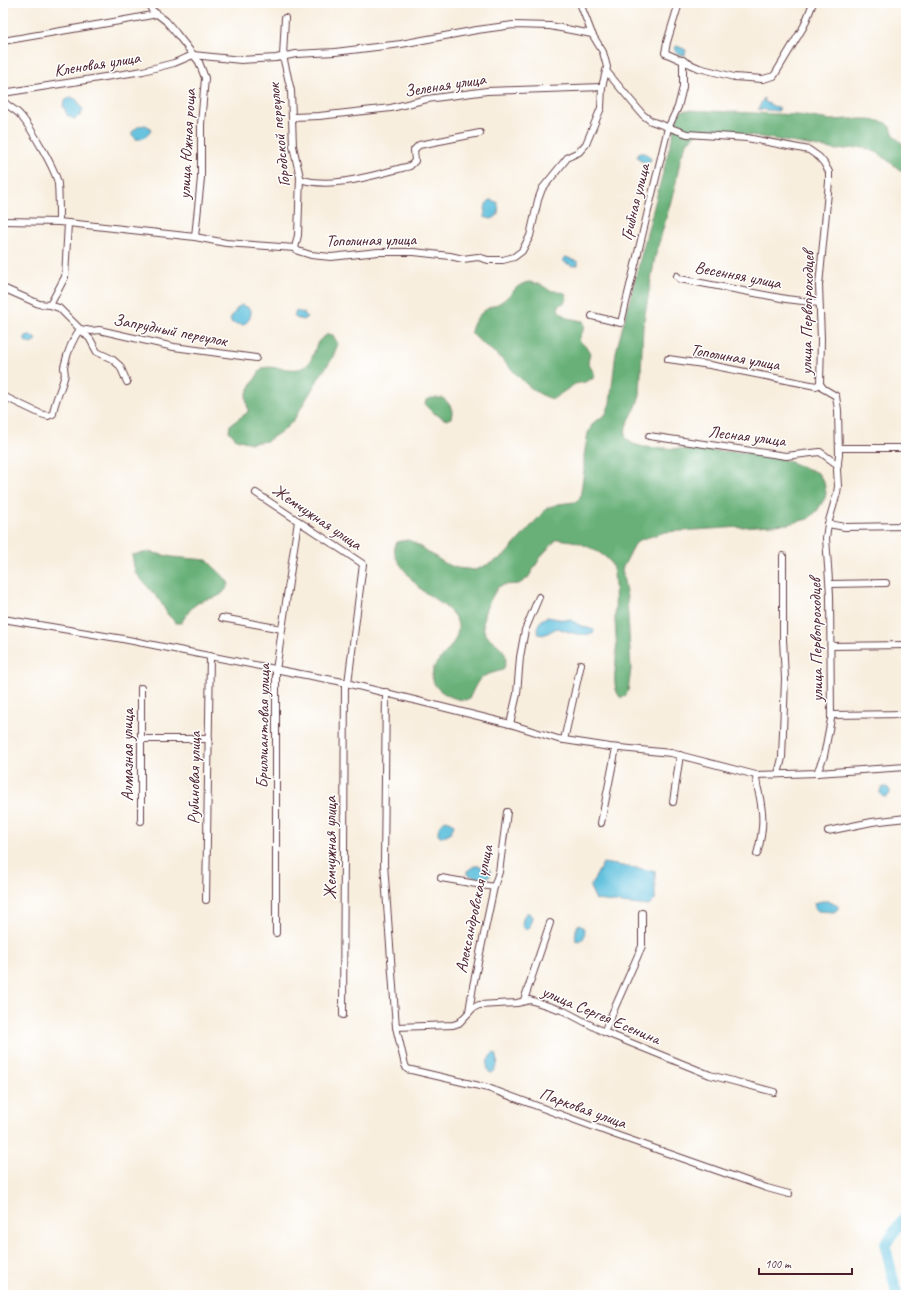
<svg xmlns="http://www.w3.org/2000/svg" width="909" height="1298" font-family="Caveat,sans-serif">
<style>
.forest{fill:#67b078;stroke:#586852}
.water{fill:#5fc0dd;stroke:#547084}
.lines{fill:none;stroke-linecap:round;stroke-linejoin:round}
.river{stroke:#5fc0dd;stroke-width:11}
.minor-casing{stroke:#643e46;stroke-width:8}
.minor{stroke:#fff;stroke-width:6}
.labels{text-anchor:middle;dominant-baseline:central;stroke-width:3;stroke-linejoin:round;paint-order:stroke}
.street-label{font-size:17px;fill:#4a1f2b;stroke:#fff}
</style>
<rect width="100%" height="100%" fill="#fff"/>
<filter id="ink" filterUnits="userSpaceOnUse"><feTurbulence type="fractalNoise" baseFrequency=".025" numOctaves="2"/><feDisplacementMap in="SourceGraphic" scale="8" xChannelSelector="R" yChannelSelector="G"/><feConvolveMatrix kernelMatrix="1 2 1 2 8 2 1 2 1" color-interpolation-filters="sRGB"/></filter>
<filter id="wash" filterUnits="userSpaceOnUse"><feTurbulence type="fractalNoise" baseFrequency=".012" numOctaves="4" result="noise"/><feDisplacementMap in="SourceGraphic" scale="16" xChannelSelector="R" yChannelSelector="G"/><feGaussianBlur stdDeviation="0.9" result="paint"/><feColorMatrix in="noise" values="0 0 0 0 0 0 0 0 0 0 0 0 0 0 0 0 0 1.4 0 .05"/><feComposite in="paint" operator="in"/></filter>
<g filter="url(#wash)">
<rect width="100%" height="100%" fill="#f8eede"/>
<!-- forest -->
<g class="forest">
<path d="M687,110L797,115L831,120L849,119H870L887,123L891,128L895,137L906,147V171L900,170L878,153L863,147L837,150L726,131L710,129L700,131L688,141L681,156L675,187L655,257L643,326L640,396L636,407L626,426L625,437L633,444L644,447L756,453L775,456L818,473L824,482L826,493L825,498L817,511L808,519L788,524L665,532L640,540L635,544L622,569L627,598L631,669L628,691L625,696L621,698C612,690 615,672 616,661C617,647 616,634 615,621C615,606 617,576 611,563C606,554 582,543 572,541C567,540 562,540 557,539L542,555L528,578L519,584L503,585L498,587C491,599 480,614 484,630C487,643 515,646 503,670C478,677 480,676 469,699C459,703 435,692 433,680C431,676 433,669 435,665C443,655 457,643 458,629C460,612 433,599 422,590C413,582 407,573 400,564C395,557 392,550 397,542L408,540L413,542L446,564L457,568L476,570L501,558L506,554L547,508L558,504L575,502L580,498L584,471V455L588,433L593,423L606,414L610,403L616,352L678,115L681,111Z"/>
<path d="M529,282L540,284L549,290L565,293L567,298L564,303L559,305L558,310L567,318L583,321L585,326L579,340L587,348L590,353L588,363L594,373V378L585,382L575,384L553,399C528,393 514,369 495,353C486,346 478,341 471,332C472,324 479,313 487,309C491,306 497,305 501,302C512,295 515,284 529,282Z"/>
<path d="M328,334L333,335L338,344L332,359L320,376L295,418L285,429L267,441L251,443L236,439L229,431L230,425L248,412C248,407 246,401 246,396C246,392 259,373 262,368C274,365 291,372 302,368C313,364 313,351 318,342C320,339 324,337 328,334Z"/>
<path d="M432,398H443C450,404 454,409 451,418L446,420L432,412L425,405L426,400Z"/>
<path d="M150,552L172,557L207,560C213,567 225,576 229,584C220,602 211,595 198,603C190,608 186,616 181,623H176L168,615L160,601L135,572L132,555Z"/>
</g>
<!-- water -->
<g class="water">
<path d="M677,46L686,50L685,55C680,56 675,52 674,48Z"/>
<path d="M71,97L77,100L83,110L81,115L74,119L67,115L63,105L66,100Z"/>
<path d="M764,98L765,102L780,109L778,111L758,109Z"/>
<path d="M146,125L150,128L151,131C146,137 143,140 136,139L132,135V132L139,126Z"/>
<path d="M638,153C644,152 649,154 651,160L646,163L639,160L637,155Z"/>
<path d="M490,200L497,202C500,209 499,218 491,219L484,217L486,204Z"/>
<path d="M566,257L578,262V265L573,266L566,263L562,260Z"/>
<path d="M242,305L247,307L251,310C251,318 249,321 243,325L232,323L230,319L238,307Z"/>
<path d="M296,311L304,313L307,317L303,320L296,318L294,316Z"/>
<path d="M30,335L35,338V341L31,344L25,341V336Z"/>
<path d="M547,617L558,619L571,620L581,626L594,630V632C583,638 569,632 558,628C550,630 546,637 538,634C535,626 540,620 547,617Z"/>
<circle cx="885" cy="792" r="5"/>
<path d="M446,820L452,822L454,826L450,833L442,837L438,834C438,827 440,824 446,820Z"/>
<path d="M603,863L655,871V900L648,906L596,900L590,887Z"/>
<path d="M474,866H479L490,870L491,875C483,882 476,878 467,874V871Z"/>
<path d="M822,901H828L838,906V909L834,912L818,911L815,908L814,903Z"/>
<path d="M526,913H529L532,917L530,927L526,930L522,926L523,918Z"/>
<path d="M579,924C587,928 587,942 576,941C575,936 575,928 579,924Z"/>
<path d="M493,1053L496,1054C499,1061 498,1068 491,1073L489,1072C485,1065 488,1058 493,1053Z"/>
</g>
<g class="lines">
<!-- river -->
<path class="river" d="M897,1295L885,1245L906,1215"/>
</g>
</g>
<g filter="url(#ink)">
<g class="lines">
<!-- minor casing -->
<g class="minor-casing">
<g id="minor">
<path d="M148,3L152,10L166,21L176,33L199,62L205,78L201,124V178L195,237"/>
<path d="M679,3L667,42L665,53L699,68L734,77L763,79L774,76L804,26L813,3"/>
<path d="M285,18L283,56L291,91L293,146L300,177L298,235L295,248"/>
<path d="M3,41L131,19L157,14"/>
<path d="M193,55L241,60L276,58L296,54L335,52L401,44L477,30L513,25L550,26L592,34"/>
<path d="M607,72L643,115L651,121L687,134L747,138L809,150L819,157L824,163L829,172V182L819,285L821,339L820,384L824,389L836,396L838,410L839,455L837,470L838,486L837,493L828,524L826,538L830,595L831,719L824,756L817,773"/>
<path d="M3,93L143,71L174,63L193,55"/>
<path d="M3,100C7,107 16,109 21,116C31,128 56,170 58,184C59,196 59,209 59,222"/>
<path d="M293,117L319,116L391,108L427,99L487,91L602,87"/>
<path d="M300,179C333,190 376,174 410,166L415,161L414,150L419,145L480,133"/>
<path d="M3,221L59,222L195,237L226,243L295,248L298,251L311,255L331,257L378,252H414L450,256L463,259L478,257L488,260H503L514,257L522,251L530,236L538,200L542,189L568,157L579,152L586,144L601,108L602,87L607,67L603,52L592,34L580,3"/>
<path d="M677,276L680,279L786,299L819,303"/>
<path d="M3,288L39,304L50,305L65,277L68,223"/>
<path d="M50,305L59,308L90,339L97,352L112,359L120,366L127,382"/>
<path d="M592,316L621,323L668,128L678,107L683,87V60"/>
<path d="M668,359L710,365L816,386L820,384"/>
<path d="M3,396L41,414L48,416L53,414C54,402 61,390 64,378C66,374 64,371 64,367C67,354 72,340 80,329L92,331L99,330L174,347L256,358"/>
<path d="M649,436L786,456L820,452L838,465"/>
<path d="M839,448H903"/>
<path d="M256,493L363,564L348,683"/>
<path d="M828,524L845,527L906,526"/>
<path d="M830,584L886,583"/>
<path d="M222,618L282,629"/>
<path d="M3,619L123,639L295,673L338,681L510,724L558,739L610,747L671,753L756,775L817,773L906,767"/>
<path d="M831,646L906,645"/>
<path d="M141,688V821"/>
<path d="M386,692L384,864L396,1027L405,1065L407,1069L488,1088L616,1135L767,1188L789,1194"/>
<path d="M831,715L906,714"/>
<path d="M510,724L517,694L520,657L525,630L539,597"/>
<path d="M142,739H209"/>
<path d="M564,740L581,664"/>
<path d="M778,774L782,758L785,679L783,639V556"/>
<path d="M756,775C756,786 760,794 761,805C764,820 761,840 757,854"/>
<path d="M673,802L680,755"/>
<path d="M601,823L616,748"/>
<path d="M828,831L872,822L906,818"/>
<path d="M441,878L494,887"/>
<path d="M206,900L210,656"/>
<path d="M276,933V670L298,521"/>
<path d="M524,1000L550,923"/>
<path d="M469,1012L473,986L494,887L499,872L507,812"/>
<path d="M343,1015L345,682"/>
<path d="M396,1027L453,1025L459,1023L473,1008L479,1005L517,1003L530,1000L564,1011L604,1032L710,1075L774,1092"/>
<path d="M604,1032L642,946V913"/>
</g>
</g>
<!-- minor -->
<use href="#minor" class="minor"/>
</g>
</g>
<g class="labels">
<!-- street labels -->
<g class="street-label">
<text transform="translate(97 64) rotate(-9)">Кленовая улица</text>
<text transform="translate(445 85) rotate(-9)">Зеленая улица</text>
<text transform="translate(279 135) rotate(-96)">Городской переулок</text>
<text transform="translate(187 144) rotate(-87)">улица Южная роща</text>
<text transform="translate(635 202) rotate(-76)">Грибная улица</text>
<text transform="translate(371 240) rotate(-1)">Тополиная улица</text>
<text transform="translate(738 275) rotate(11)">Весенняя улица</text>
<text transform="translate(807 313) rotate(-89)">улица Первопроходцев</text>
<text transform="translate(170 330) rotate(11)">Запрудный переулок</text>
<text transform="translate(735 357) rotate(10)">Тополиная улица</text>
<text transform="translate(747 436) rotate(7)">Лесная улица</text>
<text transform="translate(317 517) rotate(34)">Жемчужная улица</text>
<text transform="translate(816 640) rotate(-91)">улица Первопроходцев</text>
<text transform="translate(263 726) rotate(-89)">Бриллиантовая улица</text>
<text transform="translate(127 755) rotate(-90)">Алмазная улица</text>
<text transform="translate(194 778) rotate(-89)">Рубиновая улица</text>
<text transform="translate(330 848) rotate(-90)">Жемчужная улица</text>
<text transform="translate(474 909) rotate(-78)">Александровская улица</text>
<text transform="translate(601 1015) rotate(23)">улица Сергея Есенина</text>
<text transform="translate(583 1108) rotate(20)">Парковая улица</text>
</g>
</g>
<!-- margin -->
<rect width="909" height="1298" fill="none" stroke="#fff" stroke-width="16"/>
<!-- scale -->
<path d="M759 1268v6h93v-6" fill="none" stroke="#4a1f2b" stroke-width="2"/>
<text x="765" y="1268" font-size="12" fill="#4a1f2b" stroke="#ffffff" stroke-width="3" paint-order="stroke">100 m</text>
</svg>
